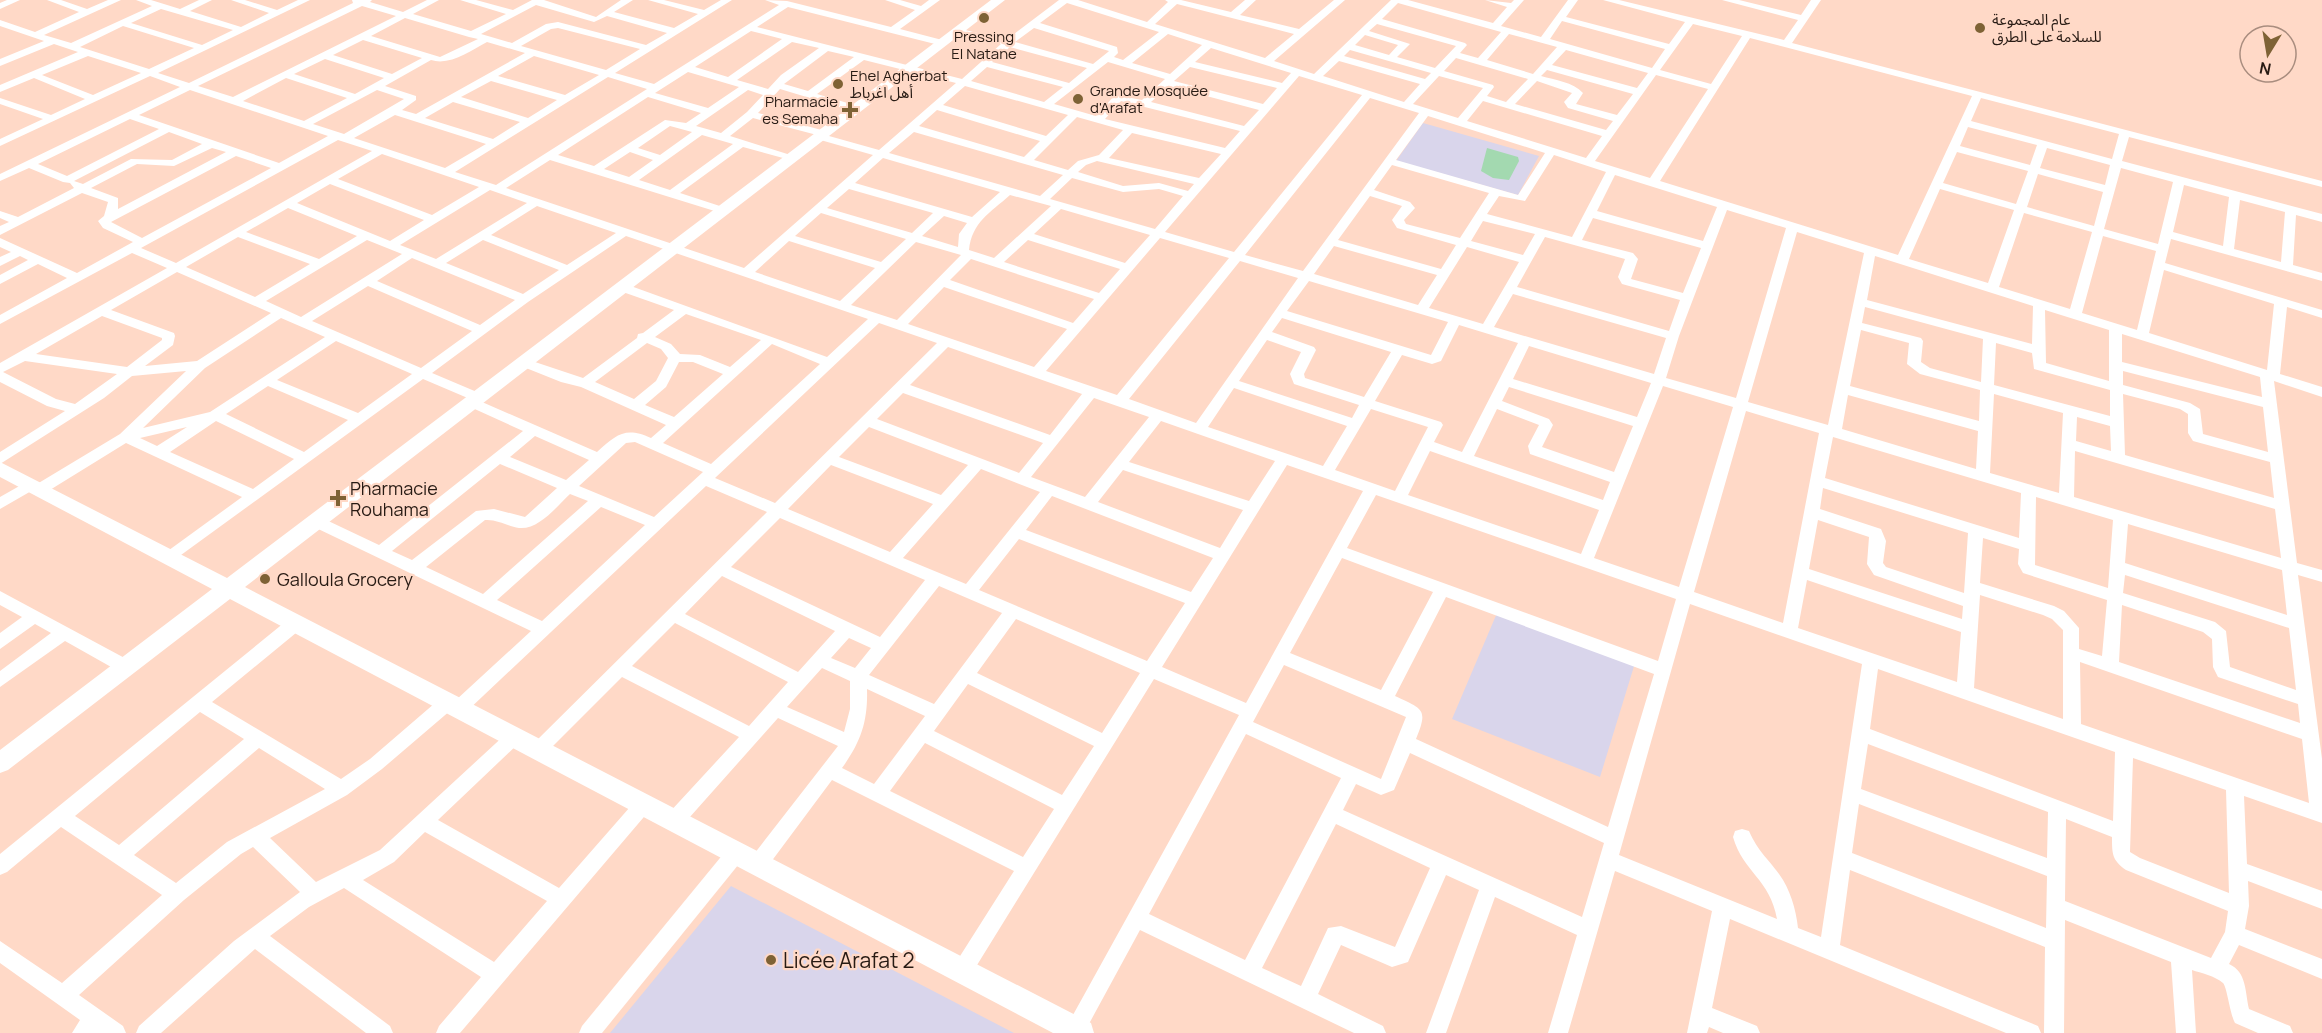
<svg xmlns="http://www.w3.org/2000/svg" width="2322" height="1033" font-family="Manrope,'Noto Sans Arabic',sans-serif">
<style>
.education{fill:#d9d5eb}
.green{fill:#a3d9b0}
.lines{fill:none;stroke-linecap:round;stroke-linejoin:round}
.minor{fill:#fff;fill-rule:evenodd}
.tertiary{fill:#fff;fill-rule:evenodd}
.poi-dot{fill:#7e6235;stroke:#ffd9c7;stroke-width:2}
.labels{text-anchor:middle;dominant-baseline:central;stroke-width:4.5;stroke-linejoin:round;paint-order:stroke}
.far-poi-label{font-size:15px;fill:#281b14;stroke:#ffd9c7;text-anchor:start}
.poi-label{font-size:18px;fill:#281b14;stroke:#ffd9c7;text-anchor:start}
.near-poi-label{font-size:21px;fill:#281b14;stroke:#ffd9c7;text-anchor:start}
</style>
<rect width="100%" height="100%" fill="#ffd9c7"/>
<!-- education -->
<g class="education">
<path d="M1423,123L1539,156L1518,195L1396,161Z"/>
<path d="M1497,613L1635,663L1600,777L1452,719Z"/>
<path d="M731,886L1014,1033H610Z"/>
</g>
<!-- green -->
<path class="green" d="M1487,148L1518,157L1519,161L1509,180L1493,178L1481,171Z"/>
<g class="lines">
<!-- minor -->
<g class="minor">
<path d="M7,0H20L0,9V3Z"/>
<path d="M47,0H61L87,9L108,0H121L44,35L71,43L152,6L136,0H151L180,9L199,0H212L190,11L241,27L269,13L231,0H245L277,10L298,0H310L158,73L189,83L353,3L352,0H372L370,2L403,12L427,0H439L413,14L471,31L506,14L460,0H476L513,10L532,0H544L596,17L621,0H633L614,12L674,28L698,14L648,0H664L704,10L721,0H732L615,73L654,84L779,5L765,0L787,1L891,27L915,10L885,0H900L921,6L929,0H940L900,29L946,41L948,43L943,46L788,7L757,27L962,79L1001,44L957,32V28L1006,40L1059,0H1078L1147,22L1168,2L1165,0H1181L1231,12L1245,0H1256L1240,15L1299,29L1334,0H1345L1274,61L1314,74L1391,0H1408L1493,23L1507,7L1485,0L1511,3L1514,0H1524L1501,26L1541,37L1568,0H1578L1566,17L1669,44L1685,22L1603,0H1619L1784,40L1798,20L1722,0H1739L1801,15L1811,0H1821L1792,43L2322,181V187L2129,137L2122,161L2322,214V222L2296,215L2293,265L2322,273V281L2171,239L2165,263L2322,310V318L2287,307L2280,374L2322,387V397L2274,381L2297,563L2322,570V582L2298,575L2322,759V823L2244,796L2247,864L2322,891V909L2248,881L2249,906L2245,929L2322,959V979L2239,945L2229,964C2247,972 2245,992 2249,1009L2290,1026L2293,1033H2258L2235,1023C2230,1014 2227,987 2223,983C2215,976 2201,973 2192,970L2196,1033H2176L2171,962L2065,920L2064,1033H2044L2045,947L1850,870L1840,945L2038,1026L2041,1033H2006L1730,919L1712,1008L1757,1026L1760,1033H1723L1709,1027L1707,1033H1687L1712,911L1615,871L1568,1033H1548L1577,935L1495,897L1446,1033H1426L1479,890L1446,875L1408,962L1392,967L1341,945L1318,994L1383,1026L1386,1033H1354L1140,930L1084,1033H1063L1239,715L1154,679L969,978L962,981L955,978L952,971L955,964L1014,871L832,780L765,870L758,873L751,870L749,864L751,858L838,746L778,718L681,827L674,829L667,827L665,821L667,815L739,737L622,677L544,755L538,758L532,755L529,750L532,745L767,512L706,486L465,713L459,715L451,710L382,769L347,795L270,838L316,882L380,850L508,732L514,730L520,732L523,737L520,742L438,820L559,888L637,799L643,797L649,799L652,805L649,811L460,1033H436L439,1026L481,977L344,888L309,907L270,936L390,1026L393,1033H366L255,949L161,1033H136L139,1026L234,941L300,892L253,847L241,854L184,900L79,995L123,1026L126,1033H72L80,1020L0,963V941L62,983L162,895L61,827L7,872L0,875V854L290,618H302L304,623L302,628L212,702L341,779L370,759L442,697L448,695L456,700L531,631L312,526L309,522L317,516L322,518L379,545L523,431L468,406L466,403L470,399L423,379L170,563L165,561L162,557L165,553L242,497L126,443L45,493L40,494L33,490L0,509V497L30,480L37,484L120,434L186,371L132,376L104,398L0,464V452L65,411L47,406L0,382V363L167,268L132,253L0,324V315L67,278L38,264L0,284V275L28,260L20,256L0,266V257L11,252L0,247V238L77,273L133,242L103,228L98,221L104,216L108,202L82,193L0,235V226L9,222L0,218V211L18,217L74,188L70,183L63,182L29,168L0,181V174L180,87L150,76L0,146V139L43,119L0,104V98L51,115L85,99L34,78L0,92V85L78,52L54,44L0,66V59L44,41L0,26V20L35,32L79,12ZM1067,3L1159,32L1123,60L1114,57L1118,53L1117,47L1040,23ZM1398,3L1501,32L1478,58L1460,53L1467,45L1465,43L1382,19ZM1177,4L1294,34L1265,58L1155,24ZM536,5L594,22L607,16L667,33L646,45L558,22L546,24L512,43L481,34ZM362,6L396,16L233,97L198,86ZM161,9L233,30L202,45L131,23ZM405,18L469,37L478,39L440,57L371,36ZM1562,21L1665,49L1652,68L1550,39ZM1377,24L1456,46L1435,68L1397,57L1410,44L1369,31ZM1693,24L1742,36L1711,84L1660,70ZM123,26L194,48L149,69L80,47ZM558,28L640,49L606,70L521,46L551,29ZM1034,28L1109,51L1108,52L1093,64L1015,42ZM751,31L782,39L728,77L695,67ZM1168,34L1202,45L1170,74L1132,63ZM1509,34L1557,47L1533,74L1487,60ZM1365,35L1398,45L1389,55L1355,45ZM1750,38L1972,96L1898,255L1660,181ZM363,40L422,58L392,74L333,55ZM487,42L525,53L416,114L402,110L416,100V96L385,86L431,60C450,66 470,51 487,42ZM792,42L819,48L781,75L768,89L737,80ZM1010,47L1087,68L1069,83L992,62ZM1211,48L1291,73L1282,83L1195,62ZM1350,50L1431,73L1425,79L1344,56ZM1566,50L1648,73L1637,88L1552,65ZM828,51L854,57L808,91L784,84ZM88,56L141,73L93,95L42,75ZM534,56L599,75L565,95L498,76ZM1456,58L1528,79L1506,102L1487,96L1494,87L1493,85L1444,71ZM325,59L384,78L355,94L294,74ZM864,60L956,83L879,150L829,136V132L758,113L780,89L853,111H861V107L817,94ZM1339,61L1420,84L1404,102L1323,76ZM1108,62L1165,79L1142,100L1115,95L1096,116L1054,104ZM987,67L1063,87L1044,102L971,81ZM1190,67L1277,88L1263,104L1174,81ZM1547,70L1633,94L1617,115L1576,104L1583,93C1573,82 1555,80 1541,76ZM688,72L739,87L708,108L655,93ZM1656,75L1708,89L1650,178L1595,161ZM1299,76L1362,95L1234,252L1165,232ZM1439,76L1483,88L1458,118L1413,104ZM608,77L647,89L496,185L455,172ZM286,78L347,98L304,121L243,101ZM491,81L557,100L528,118L461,97ZM1537,81L1572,93L1564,102L1568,108L1613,121L1606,130L1515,104ZM965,86L1068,115L1046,136L943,105ZM1169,86L1259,110L1244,126L1151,102ZM190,90L328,136L279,163L139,115ZM377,90L404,99L344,134L313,124ZM748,90L763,95L747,112L721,133L696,126ZM648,97L701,113L686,123L665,120L594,166L558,155ZM1370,98L1419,113L1303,271L1245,255ZM1981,98L2119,134L2112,159L1971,121ZM1121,101L1240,131L1225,148L1105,119ZM1483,101L1602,136L1586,158L1467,121ZM453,102L520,122L493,139L425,118ZM937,110L1040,141L1024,157L919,126ZM395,115L486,144L445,168L354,138ZM1428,116L1545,153L1518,195L1396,160ZM1077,117L1123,130L1099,155L1078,161L1068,170L1034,160ZM753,118L817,135V139L873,155L744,268L506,188L550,160L721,213H729V209L680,193L743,147L794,161L800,158L730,136ZM130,119L159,129L67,176L38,164ZM670,126L692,132L660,155L638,148ZM1968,127L2037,145L2030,165L1960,146ZM169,132L202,144L172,160L131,159L83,184L74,181ZM914,132L1063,175L1040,196L889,153ZM1132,133L1221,154L1199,178L1109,158ZM702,135L733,144L670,190L639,180ZM338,140L372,151L176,263L141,248ZM212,148L226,152L118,209V198L91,188L137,164L174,166ZM2047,148L2110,165L2105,185L2040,168ZM630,152L653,160L629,177L604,169ZM1957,152L2028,171L2016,204L1943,183ZM382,154L479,187L432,215L338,179ZM1554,155L1606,172L1572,237L1487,214L1499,196L1525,201ZM236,156L271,168L142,238L111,222ZM883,158L1000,192L972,217L855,183ZM1097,161L1194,184L1188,191L1159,183L1123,186L1078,172L1086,165ZM1392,165L1489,193L1460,238L1406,224L1404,220L1415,208L1410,202L1374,190ZM2121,168L2173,182L2158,244L2104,229ZM2038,174L2103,192L2094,226L2027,207ZM1615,175L1717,207L1703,241L1597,211ZM1072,178L1123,192L1159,189L1183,196L1155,229L1050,199ZM330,184L424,220L390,241L297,203ZM2184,185L2229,197L2223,246L2173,232ZM849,189L933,213L912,233L827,208ZM1940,189L2014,210L1988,283L1909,259ZM490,190L527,203L436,259L400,245ZM1010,195L1051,206L994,258L969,250C972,222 990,213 1010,195ZM1370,196L1402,206L1392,220L1397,228L1456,245L1441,269L1338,240ZM2240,200L2285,212L2281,262L2234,249ZM537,206L616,233L567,265L491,235ZM288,208L357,236L319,259L246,232ZM1061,209L1150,235L1125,263L1034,234ZM1727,210L1786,228L1736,398L1666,378L1679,336ZM821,213L906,239L881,262L795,236ZM2024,213L2092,232L2070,309L1999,287ZM944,216L967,223L959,234L958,247L922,236ZM1593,218L1701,248L1683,293L1631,279L1638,259L1633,253L1582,240ZM1483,221L1535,234L1523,255L1471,241ZM1797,232L1864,253L1828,425L1748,402ZM626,236L868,319L827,357L628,285H620V291L674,310L643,333L638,334L637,338L583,378L526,359L519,363L521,366L561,382L581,387L666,425L651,438C625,426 616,435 597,452L482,402L486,398L484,395L432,373L528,302ZM2103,236L2156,251L2137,330L2082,313ZM238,237L310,264L255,297L186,267ZM1545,237L1625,259L1618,277L1622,284L1680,300L1669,331L1517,287ZM1160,238L1229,258L1117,395L1046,371ZM367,240L402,254L301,317L266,301ZM483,240L559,270L523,294L446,263ZM1028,240L1120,269L1099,293L1004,262ZM789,241L875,268L840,301L755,272ZM916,242L961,255L897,320L851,305ZM1334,246L1437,275L1418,305L1314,274ZM1467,247L1519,262L1483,324L1429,308ZM1875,256L2033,306L2032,344L1867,300ZM412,258L515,300L480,325L377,281ZM971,259L1094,299L1073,323L950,280ZM1240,261L1298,278L1196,423L1129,399ZM2164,270L2274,304L2267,370L2149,333ZM177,272L271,313L197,361L145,366L173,345L175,336L174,333L111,310ZM1309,281L1448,322L1431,355L1287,311ZM368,286L472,331L421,368L312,321ZM944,287L1067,329L1034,367L908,324ZM1513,294L1666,338L1654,374L1494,327ZM1865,307L1983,339L1981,382L1930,368L1921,362L1923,341L1921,338L1862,323ZM2045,310L2109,330V381L2046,363ZM686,314L761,340L730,367L700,355L680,354L671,344L655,337ZM102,316L162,338V340L127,367L36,354ZM281,318L325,337L210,412L143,428L205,368ZM1282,318L1391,352L1364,397L1305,378L1304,374L1316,350L1314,347L1272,332ZM879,323L937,343L775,503L715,478ZM1459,325L1518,343L1462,452L1434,442L1443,425L1441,422L1375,401L1402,355L1432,364L1441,361ZM1861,330L1909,343L1907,364L1920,374L1980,390L1979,421L1850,386ZM2122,334L2260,377L2262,397L2122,362ZM1267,340L1301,352L1290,374L1294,384L1359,405L1352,418L1239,381ZM336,341L412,374L358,413L277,380ZM647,343L661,349L668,358L656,381L634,399L595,382ZM1996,343L2032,353L2034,369L2110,390V416L1994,385ZM772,344L820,364L711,464L663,443ZM1529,346L1651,383L1637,417L1513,379ZM948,347L1082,394L1050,435L910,385ZM25,361L117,374L75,404L56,399L3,372ZM679,362H693L723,374L674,417L645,405L666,387ZM2123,371L2263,407L2268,452L2203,434L2200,409L2190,403L2123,385ZM268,386L348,420L304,452L226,414ZM1663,386L1733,407L1679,587L1594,558ZM1509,387L1633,426L1614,472L1542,447L1553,425L1549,419L1502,401ZM1234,388L1347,426L1323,466L1208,427ZM903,393L1043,443L1019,473L877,419ZM1994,394L2063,413L2059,493L1990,473ZM2123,394L2180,409L2188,414V433L2193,441L2270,462L2274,498L2125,455ZM1848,395L1978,431L1976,469L1842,429ZM1094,398L1149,417L1085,497L1031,477ZM1371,409L1428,427L1395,491L1335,470ZM1497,409L1539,425L1528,446L1530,454L1610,482L1603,500L1474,456ZM1746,411L1819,433L1783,623L1694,592ZM2077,417L2110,426L2111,451L2076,441ZM216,421L294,459L253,489L170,452ZM1161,421L1275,461L1249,501L1129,462ZM187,427L157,446L140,438ZM869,427L968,465L941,495L839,457ZM535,436L589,460L566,480L510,457ZM1833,437L2021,493L2019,538L1825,478ZM635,442L703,472L654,517L579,486L626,443ZM1430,451L1599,510L1581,554L1408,495ZM2075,451L2275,509L2281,558L2074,497ZM500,464L557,488L525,517L494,509L476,511L412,560L392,551ZM831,465L933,504L890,552L788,509ZM1287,465L1363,491L1246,703L1162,667ZM981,469L1040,492L966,584L903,558ZM1123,470L1243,510L1220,548L1098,502ZM1823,488L1968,533L1964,593L1886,567L1883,563L1886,541L1881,529L1820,509ZM570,494L588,501L483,594L426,567L485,520C497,519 507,526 519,528C539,530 557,506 570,494ZM1376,495L1676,599L1658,661L1347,548ZM1052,496L1213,558L1191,592L1026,530ZM2036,497L2113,520L2108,588L2035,565ZM601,507L645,525L542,621L497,600ZM780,518L925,580L880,637L731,567ZM1818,520L1869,537L1867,564L1874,575L1963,606L1962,619L1809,569ZM2128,524L2282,570L2287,615L2125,563ZM1983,538L2019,549L2018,564L2023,573L2107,600L2102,656L2079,649V628L2064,611L2054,606L1980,583ZM1019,539L1185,603L1147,661L979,590ZM1342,558L1433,592L1381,690L1290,653ZM2125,575L2289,628L2296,690L2230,667L2226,631L2215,622L2123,593ZM722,576L835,631L798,672L685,614ZM1807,580L1961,632L1957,682L1798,628ZM939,586L1002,613L934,704L869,675ZM1980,595L2043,615L2052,619L2063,630V719L1974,688ZM1446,597L1654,674L1608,827L1416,739C1429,708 1422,709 1395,696ZM1690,604L1862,664L1821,937L1798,928C1796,909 1790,889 1779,874C1766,856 1759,853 1749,831L1742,829L1735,831L1733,837C1743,872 1770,879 1777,919L1619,855ZM2122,605L2203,632L2212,639L2213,667L2218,677L2298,704L2300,723L2119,662ZM1016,619L1140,673L1102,733L977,673ZM675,623L788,682L749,726L632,666ZM849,638L871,648L855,668L831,658ZM2080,662L2302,739L2309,803L2081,724ZM1284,665L1406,717L1381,779L1253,722ZM822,668L850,681V709L844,732L787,707ZM1878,669L2115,752L2113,821L1870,729ZM968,684L1094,746L1062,795L934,731ZM867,689L925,716L874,784L842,768C861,742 868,721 867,689ZM200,712L244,739L119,845L75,816ZM1246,734L1341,778L1245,960L1149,914ZM925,743L1054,809L1023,857L890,791ZM1868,744L2048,812L2047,858L1861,789ZM259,748L325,789L227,842L176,883L134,855ZM1410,753L1604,843L1582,917L1343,810L1356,784L1381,795L1394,790ZM2133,758L2226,790L2229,893L2140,858L2130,852ZM1859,804L2047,876L2046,928L1852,853ZM2066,819L2112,837C2112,854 2112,860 2126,870L2228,911L2225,932L2211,958L2065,901ZM1336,824L1430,868L1395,947L1341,926L1328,928L1301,986L1262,968ZM425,832L547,901L494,962L363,880L394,862Z"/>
<path d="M0,591L132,662L134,667L132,672L126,674L120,672L65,641L0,687V671L51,633L35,624L0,649V633L22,617L0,605Z"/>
<path d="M736,844L743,847L745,853L743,859L602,1033H579L582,1026L729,847Z"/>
</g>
<!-- tertiary -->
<path class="tertiary" d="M991,0H1005L245,587L1091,1023L1094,1033H1053L230,599L8,770L0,773V750L212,589L0,477V462L227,578Z"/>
</g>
<!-- markers -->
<g class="poi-dot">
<circle cx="984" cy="18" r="6"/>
<circle cx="1980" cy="28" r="6"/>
<circle cx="838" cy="84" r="6"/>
<circle cx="1078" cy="99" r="6"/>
<path d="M847 101h6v6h6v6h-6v6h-6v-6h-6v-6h6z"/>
<path d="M335 489h6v6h6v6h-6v6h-6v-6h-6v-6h6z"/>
<circle cx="265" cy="579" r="6"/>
<circle cx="771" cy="960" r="6"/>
</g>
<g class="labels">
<!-- far-poi labels -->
<g class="far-poi-label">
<text x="1992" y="19">عام المجموعة<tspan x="1992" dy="17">للسلامة على الطرق</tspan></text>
<text x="984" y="36" text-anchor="middle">Pressing<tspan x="984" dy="17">El Natane</tspan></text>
<text x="850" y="75">Ehel Agherbat<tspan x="850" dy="17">أهل اغرباط</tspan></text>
<text x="1090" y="90">Grande Mosquée<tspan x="1090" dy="17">d'Arafat</tspan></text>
<text x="838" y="101" text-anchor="end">Pharmacie<tspan x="838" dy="17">es Semaha</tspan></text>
</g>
<!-- poi labels -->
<g class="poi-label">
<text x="350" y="488">Pharmacie<tspan x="350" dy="21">Rouhama</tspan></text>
<text x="277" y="579">Galloula Grocery</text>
</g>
<!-- near-poi labels -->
<g class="near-poi-label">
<text x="783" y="960">Licée Arafat 2</text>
</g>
</g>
<!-- north arrow -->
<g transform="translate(2268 54) rotate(191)"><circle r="28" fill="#ffd9c7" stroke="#a98d7f" stroke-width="1.5"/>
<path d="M0-4.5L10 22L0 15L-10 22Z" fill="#7e6235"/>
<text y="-9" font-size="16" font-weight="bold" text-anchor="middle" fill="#281b14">N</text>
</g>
</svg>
